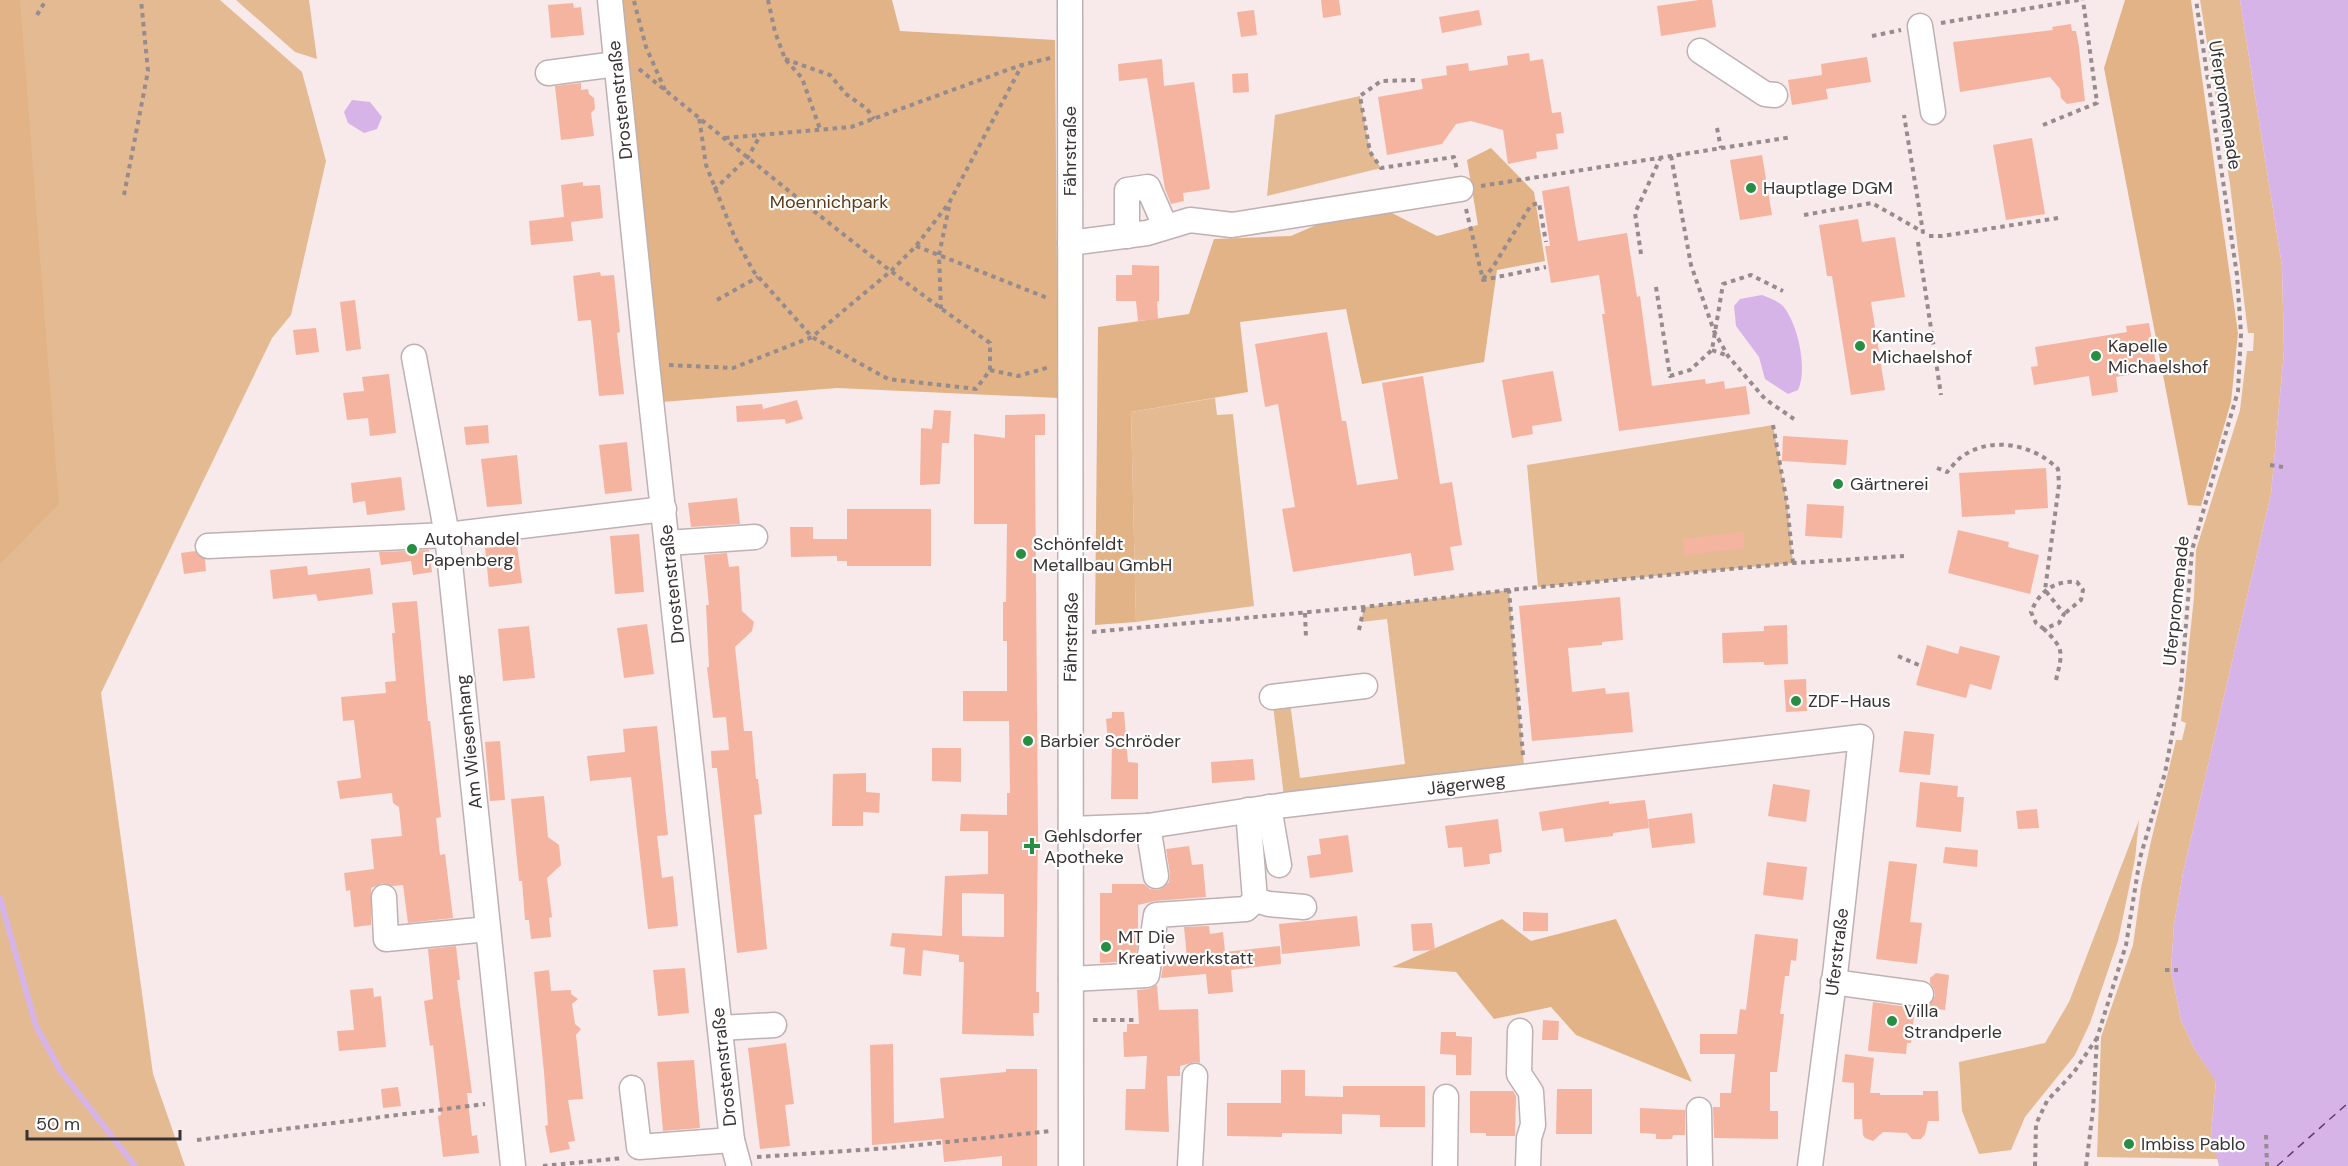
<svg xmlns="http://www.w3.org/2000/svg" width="2348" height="1166" font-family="'DM Sans',sans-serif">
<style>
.green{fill:#e4ba92}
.forest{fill:#e2b386}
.water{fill:#d7b4e8}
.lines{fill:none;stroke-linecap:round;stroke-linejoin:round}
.stream{stroke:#d7b4e8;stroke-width:6}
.ferry{stroke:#643877;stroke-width:1.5;stroke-dasharray:8 6;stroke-linecap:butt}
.building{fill:#f5b4a0;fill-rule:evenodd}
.minor-casing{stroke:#bfb0b2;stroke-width:27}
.path{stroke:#968b8d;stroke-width:4;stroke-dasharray:4.5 4.5;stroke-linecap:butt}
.minor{stroke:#fff;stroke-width:24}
.poi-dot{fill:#278e44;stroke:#fff;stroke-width:2}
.labels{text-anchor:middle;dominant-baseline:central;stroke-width:4.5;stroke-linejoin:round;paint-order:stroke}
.street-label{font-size:18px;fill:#393334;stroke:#fff}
.poi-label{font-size:18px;fill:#393334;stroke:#fff;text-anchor:start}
.park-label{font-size:18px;fill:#5b3b18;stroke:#fff}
</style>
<rect width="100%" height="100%" fill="#f8e9eb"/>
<!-- green -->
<g class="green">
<path d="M0,0H220L302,72L326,161L291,315L272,338L101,693L153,1074L185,1166H0Z"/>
<path d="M236,0H309L317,59L295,52Z"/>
<path d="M2200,0H2240L2282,266L2284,351L2271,494L2183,873L2174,925L2171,970L2181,1020L2195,1050L2216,1080L2211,1134L2218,1159L2097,1157L2101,1037L2133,945L2141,888L2151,841L2176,740H2182L2186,723L2181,721L2194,597L2196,550L2240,410L2247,351H2253L2254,333H2248L2230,184Z"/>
<path d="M1360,96L1370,151L1381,168L1267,196L1275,115Z"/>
<path d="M1215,398L1217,415L1233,414L1254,606L1136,622L1131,412Z"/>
<path d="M1773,425L1787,503L1793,563L1538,587L1527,465Z"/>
<path d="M1509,590L1525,777L1285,805L1272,697L1289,695L1300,778L1405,764L1387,619L1361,622L1364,607Z"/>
<path d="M2139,820L2135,859L2118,941L2090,1023L2075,1055L2025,1117L2011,1150L1979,1154L1962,1111L1959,1062L2045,1043L2069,1002Z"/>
</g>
<!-- forest -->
<g class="forest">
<path d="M0,0H20L59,504L0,564Z"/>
<path d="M622,0H892L900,31L1055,40L1058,398L837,388L662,402Z"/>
<path d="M2125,0H2191L2238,333L2231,402L2201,506L2188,505L2104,68Z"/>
<path d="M1491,148L1534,192L1545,261L1497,270L1484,362L1362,384L1346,309L1240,322L1248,392L1131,412L1136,622L1095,625L1098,327L1189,314L1214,239L1291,236L1330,219L1362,212L1392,213L1437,236L1478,225L1467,160Z"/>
<path d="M1502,919L1531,941L1616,919L1692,1082L1576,1035L1551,1007L1494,1019L1456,972L1392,967Z"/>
</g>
<!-- water -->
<g class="water">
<path d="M2240,0H2348V1166H2219L2211,1134L2216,1081L2195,1050L2181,1020L2171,970L2174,925L2183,873L2271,494L2284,351L2282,266Z"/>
<path d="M352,100L370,102L382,117L377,129L364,133L348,123L344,112Z"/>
<path d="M1762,295C1769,298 1778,301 1783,306C1798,324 1808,369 1798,390L1788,394L1765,379L1759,357L1736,326L1734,306L1740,299Z"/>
</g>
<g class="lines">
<!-- stream -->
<path class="stream" d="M0,898L36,1026L60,1070L135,1166"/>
<!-- ferry -->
<path class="ferry" d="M2277,1166L2348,1103"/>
</g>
<!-- building -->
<g class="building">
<path d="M1321,0H1339L1341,15L1323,18Z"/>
<path d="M1699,0H1712L1716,27L1661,36L1657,6Z"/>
<path d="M573,3L574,8L581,7L584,35L551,38L548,5Z"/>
<path d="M1254,10L1257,35L1241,37L1237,12Z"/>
<path d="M1479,10L1482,25L1442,33L1439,17Z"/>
<path d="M2071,24L2072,31H2076L2079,47L2085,101L2067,104L2061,98L2060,89L2050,77L1960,92L1953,42L2053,30L2052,27Z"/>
<path d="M1529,53L1530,61L1543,59L1552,113L1561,112L1564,133L1556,134L1558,149L1536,152L1537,158L1508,164L1503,130L1471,121L1456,124L1442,144L1387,155L1378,97L1423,89L1421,79L1447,75L1446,66L1468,63L1469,71L1508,65L1507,56Z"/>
<path d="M1867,57L1871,82L1826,89L1828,99L1792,105L1788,80L1822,75L1821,64Z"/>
<path d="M1162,59L1164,86L1194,82L1210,189L1183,193L1184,201L1171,204L1165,189L1147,78L1119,81L1118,64Z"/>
<path d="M1248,73L1249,92L1233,93L1232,74Z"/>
<path d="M581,83V90L588,89L589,94L594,98L595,109L591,113L594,136L561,140L555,86Z"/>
<path d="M2032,138L2045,214L2006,220L1993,145Z"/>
<path d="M1762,155L1772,215L1740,220L1730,160Z"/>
<path d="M583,182V186L600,185L603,218L571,222L573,241L531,245L529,221L564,217L561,185Z"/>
<path d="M1569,186L1578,241L1627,233L1637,297L1640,296L1652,386L1705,379L1706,384L1724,381L1725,389L1746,386L1750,414L1619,431L1602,314H1605L1599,275L1551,283L1545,246H1550L1542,191Z"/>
<path d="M1858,219L1862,242L1895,237L1905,297L1871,302L1885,390L1851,395L1832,276H1827L1819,225Z"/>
<path d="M1132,265L1159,266V302L1157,301L1158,319L1138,321L1136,301H1116V275H1132Z"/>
<path d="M600,272L601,276L614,275L620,332L617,333L624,394L599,396L591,320L578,321L573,276Z"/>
<path d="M355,300L361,349L346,351L340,302Z"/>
<path d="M2149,323L2157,370L2116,377L2118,392L2092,396L2089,376L2034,385L2031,367L2038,366L2035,347L2127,332L2126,326Z"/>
<path d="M316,328L319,352L296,355L293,330Z"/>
<path d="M1327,332L1342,421H1346L1357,485L1398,479L1382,383L1423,376L1440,484L1452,482L1462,545L1450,547L1454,570L1414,576L1411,553L1293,572L1282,509L1295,507L1278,404L1265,407L1255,344Z"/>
<path d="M1553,371L1562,421L1532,426L1533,434L1512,438L1502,380Z"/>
<path d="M389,374L396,433L370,436L368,418L347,420L343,393L364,391L362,377Z"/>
<path d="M797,400L803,419L786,424L785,419L737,422L736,406L762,404L763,409Z"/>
<path d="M934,410L951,411L949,443H942L940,484L920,485L921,428L932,429Z"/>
<path d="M1045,414V435H1035V454L1038,836L1036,992H1039V1013H1033L1034,1036L962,1034L964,962H959V955L923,950L921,976L903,974L905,948L890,946L892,933L942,936L945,876L988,874V831H960L961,814L1007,815V793H1010L1009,721H963V691H1007V641H1003V602H1006L1007,524H974V434L1005,438V415ZM962,893L1004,894V937L962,936Z"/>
<path d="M488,425L489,443L466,445L464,427Z"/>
<path d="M1783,436L1848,440L1846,465L1782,461Z"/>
<path d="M627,442L632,491L605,494L599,445Z"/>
<path d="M517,455L522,504L487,507L481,459Z"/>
<path d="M2046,468L2048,508L2015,510V514L1962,517L1959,473Z"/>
<path d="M401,477L405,510L367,515L365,501L353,503L351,483Z"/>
<path d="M737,498L740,524L691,527L688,503Z"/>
<path d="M1807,504L1844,506L1842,538L1805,536Z"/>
<path d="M847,509H931V566H847V561H837V556L791,557L790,527H813V539H847Z"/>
<path d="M1958,530L2009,542L2008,547L2039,555L2030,594L1948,573Z"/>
<path d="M1743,532L1745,548L1684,555L1683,539Z"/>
<path d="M639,534L644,592L615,594L610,536Z"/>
<path d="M517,545L522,583L489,587L485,548Z"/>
<path d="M429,550L432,572L413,575L411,561L381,565L379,552Z"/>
<path d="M195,551L205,559L206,571L184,574L181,553Z"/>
<path d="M727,553L729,567L739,566L742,611L754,622L752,631L735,647L744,731H752L756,779H758L762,814L754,815L767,949L737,953L717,768H712L711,751L729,750L726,717L713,718L707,667H709L706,605H709L704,555Z"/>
<path d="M307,566L308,575L370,568L373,594L318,601L316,594L273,599L270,570Z"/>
<path d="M1620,597L1623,640L1602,642V645L1568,648L1572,692L1605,688L1606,694L1629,692L1633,732L1532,741L1519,606Z"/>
<path d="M417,601L428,721H430L441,817L436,818L440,855L445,854L453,918L408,923L403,885L392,886L383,883L371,888V925L354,927L350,890L346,891L344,873L374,869L371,839L402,836L399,807L393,803L392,793L340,799L337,781L361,778L354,720L343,721L341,697L386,693L385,682L396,681L392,633H395L392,603Z"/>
<path d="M647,624L654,674L624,678L617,628Z"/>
<path d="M1787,625L1788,664L1764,665V662L1723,663L1722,633L1764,631V626Z"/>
<path d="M529,626L535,678L503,681L498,629Z"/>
<path d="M1927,645L1958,654L1960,646L2000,656L1991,690L1970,684L1966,698L1916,685Z"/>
<path d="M1806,679L1807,711L1786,712L1784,680Z"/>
<path d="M1112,712H1124L1128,762L1138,763V799H1111L1112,742H1108L1106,719L1112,718Z"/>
<path d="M657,726L668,835L657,836L662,878L673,876L678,926L648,929L631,777L590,781L587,756L625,752L623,729Z"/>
<path d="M1904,731L1934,734L1930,775L1899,772Z"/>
<path d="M500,741L505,800L490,801L485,742Z"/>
<path d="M932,748H961V782L932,781Z"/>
<path d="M1253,759L1255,780L1212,783L1211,762Z"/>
<path d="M866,773V792L880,793L879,813L863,812V826H832L833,774Z"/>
<path d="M1920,782L1958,786L1957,797H1964L1961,832L1916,827Z"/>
<path d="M1773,784L1810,790L1806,822L1768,816Z"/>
<path d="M544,796L548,837L559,845L561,865L547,878L552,917L549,918L551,937L531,939L529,920H525L522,881H519L511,799Z"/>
<path d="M1645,800L1649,828L1613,833V836L1565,842L1563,828L1542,831L1539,812L1609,801V804Z"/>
<path d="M2037,809L2039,828L2018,829L2016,811Z"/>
<path d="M1692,813L1695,843L1652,848L1648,819Z"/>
<path d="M1498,819L1502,852L1489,854L1490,864L1464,867L1462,847L1448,848L1445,826Z"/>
<path d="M1348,835L1353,872L1310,878L1307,856L1321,854L1319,839Z"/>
<path d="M1189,846L1192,865L1203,864L1206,897L1155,901L1138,905V942L1135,961L1100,963V893H1112V884H1144L1150,889L1158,890L1164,887L1169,882L1170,874L1166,849Z"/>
<path d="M1945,847L1978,850L1977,867L1943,863Z"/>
<path d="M1889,861L1917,864L1910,922L1922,923L1917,964L1876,959Z"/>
<path d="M1767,862L1807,867L1803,900L1763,895Z"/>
<path d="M1523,912L1548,913V931H1523Z"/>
<path d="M1357,916L1360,946L1282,954L1279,924Z"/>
<path d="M1432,923L1435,950L1413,951L1411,924Z"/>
<path d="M1209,926L1210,934L1223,932L1225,952L1280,946L1281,964L1231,970L1233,992L1208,994L1206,974L1161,978L1164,960L1187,958L1184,927Z"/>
<path d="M1755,934L1798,939L1796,961L1791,960L1789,976H1785L1780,1014H1784L1777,1072H1770V1111H1778V1139L1714,1138L1713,1107H1720V1093H1731L1735,1054H1700V1034H1737L1740,1009L1746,1010Z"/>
<path d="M456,946L460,980H457L472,1093H467L472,1136L477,1135L479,1153L443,1157L438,1116L441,1115L433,1045L430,1046L424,1001L433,999L428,949Z"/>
<path d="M685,968L689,1013L658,1016L653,970Z"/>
<path d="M549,970L551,991L571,990V994L578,999L572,1004L575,1024L581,1029L576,1035L583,1099L568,1100L575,1141L568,1142L570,1149L550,1153L545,1126L548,1125L544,1072L534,972Z"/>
<path d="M1936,973L1949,975L1945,1010L1927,1008L1935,996L1934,989L1930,983V978Z"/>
<path d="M1157,985L1159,1010L1198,1009L1200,1063L1195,1062L1180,1066V1076H1167L1169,1132L1125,1130L1126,1089H1145L1147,1056L1124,1057L1123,1032H1127V1024H1139L1137,990L1148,989Z"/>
<path d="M373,988L374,997L381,996L386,1047L339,1051L337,1031L354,1030L350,990Z"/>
<path d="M1873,1002L1915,1008L1911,1043H1907L1906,1054L1868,1051Z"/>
<path d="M1543,1020L1559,1021L1558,1040H1542Z"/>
<path d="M1441,1032H1456V1036L1472,1037L1471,1075H1456V1055L1440,1054Z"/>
<path d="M786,1043L794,1104L785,1105L790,1146L760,1149L748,1048Z"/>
<path d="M893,1044L894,1123L944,1118L940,1078L1006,1072V1069H1037V1166H1002V1156L944,1162L942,1139L872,1145L870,1045Z"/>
<path d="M1845,1054L1874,1058L1870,1093H1880V1095H1923V1091H1938L1939,1121H1928L1925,1134L1921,1139H1912L1907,1133L1883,1132L1873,1141L1865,1138L1863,1135L1862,1119H1854V1083L1842,1082Z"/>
<path d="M694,1060L700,1128L663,1131L657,1062Z"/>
<path d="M1281,1070H1305V1096L1343,1097V1086H1425V1127H1380V1115L1342,1114V1134L1282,1133V1137L1227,1136V1103H1281Z"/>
<path d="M398,1087L401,1106L383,1108L381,1089Z"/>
<path d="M1557,1089H1592V1134H1556Z"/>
<path d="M1470,1091H1513L1516,1096L1515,1136H1486V1133H1470Z"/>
<path d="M1640,1108L1685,1110V1135H1673L1672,1139H1656V1134L1640,1133Z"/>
</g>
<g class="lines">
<!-- minor casing -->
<g class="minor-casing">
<g id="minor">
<path d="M610,0L647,364L732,1140L739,1166"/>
<path d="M1070,0L1071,1166"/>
<path d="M1920,26L1933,112"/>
<path d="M1700,51L1765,94L1775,95"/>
<path d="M548,73L616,64"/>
<path d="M1127,236V190L1148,187L1165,226"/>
<path d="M1070,243L1147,233L1190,220L1232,225L1461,189"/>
<path d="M667,543L755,537"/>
<path d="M208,546L447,535L414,357"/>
<path d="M1272,697L1365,686"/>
<path d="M1269,807L1279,865"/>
<path d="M1148,826L1156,876"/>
<path d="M1071,829L1148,826L1285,805L1861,737L1836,966L1810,1166"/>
<path d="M384,897L386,939L488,929"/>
<path d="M1255,900L1269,904L1304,907"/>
<path d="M1071,979L1147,975L1156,915L1246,909L1255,900L1248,810"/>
<path d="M1833,982L1921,994"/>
<path d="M720,1028L774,1025"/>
<path d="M1520,1031L1519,1074L1531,1092L1533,1125L1529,1138L1528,1166"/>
<path d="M632,1088L639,1147L732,1140"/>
<path d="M1699,1110L1700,1166"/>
<path d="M513,1166L447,535L664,509"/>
<path d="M1190,1166L1195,1076"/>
<path d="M1445,1166L1446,1097"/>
</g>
</g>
<!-- path -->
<g class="path">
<path d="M768,0L775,32L785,59L802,78L820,129"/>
<path d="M634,1L646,47L665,90"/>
<path d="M37,15L46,0"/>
<path d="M1941,23L2079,0"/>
<path d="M1872,36L1901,30"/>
<path d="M785,59L830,75L846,94L867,109L874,119"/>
<path d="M639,69C754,162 868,259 990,343V370L976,389L888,379L812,337L754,272L735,238L706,165L699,117"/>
<path d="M1415,80L1381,81L1360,96L1370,152L1381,168L1454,157L1457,170"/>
<path d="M2043,125L2097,103L2083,0"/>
<path d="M1717,128L1721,148"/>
<path d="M725,138L851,127L1021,65"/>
<path d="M1671,156L1691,265L1714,331L1728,356L1765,399L1794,419"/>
<path d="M1481,186L1792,137"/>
<path d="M714,190L748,157L761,134"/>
<path d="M124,195L148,71L141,0"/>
<path d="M1466,209L1483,280L1546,267"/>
<path d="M1804,215L1872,203L1923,232L1904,115"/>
<path d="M1929,236H1942L2058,218"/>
<path d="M1918,242L1941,395"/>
<path d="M916,246L1050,299"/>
<path d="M1641,254L1635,213L1660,159"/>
<path d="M1483,279L1493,267L1531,205L1539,203L1546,242"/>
<path d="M1656,287L1670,376L1690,370L1712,350L1723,284L1751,275L1783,291"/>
<path d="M717,300L758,277"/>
<path d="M941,309L939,255L949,207"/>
<path d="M1712,350L1728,356"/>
<path d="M669,365L733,368L812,337L891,271L916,246L949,203L1022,65L1050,58"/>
<path d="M990,370L1018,376L1050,367"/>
<path d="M1773,425L1787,503L1793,563"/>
<path d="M2270,465L2283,467"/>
<path d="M1937,468L1947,472C1951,468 1955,462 1960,458C1989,435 2034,444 2058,469L2059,485L2045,590L2064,614L2059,623L2044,629C2064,649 2063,651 2056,680"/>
<path d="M1305,613L1306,638"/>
<path d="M2044,629L2036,623L2031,612C2039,592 2054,580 2077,582L2083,590L2081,600L2064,614"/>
<path d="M1359,630L1364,607"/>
<path d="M1092,632L1364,607L1509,590"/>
<path d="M1898,656L1921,666"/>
<path d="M1523,755L1509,590L1793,563L1904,556"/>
<path d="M2165,970H2178"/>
<path d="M1093,1020H1134"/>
<path d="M2266,1135L2267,1166"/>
<path d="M197,1140L485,1104"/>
<path d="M757,1157L890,1148L1051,1131"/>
<path d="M543,1166L623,1158"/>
<path d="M2035,1166L2036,1124L2047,1101L2074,1072L2097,1038"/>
<path d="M2086,1166L2093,1110L2097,1038L2126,945L2140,858L2165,773L2181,686L2192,550L2238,391L2241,334L2237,275L2196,0"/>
</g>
<!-- minor -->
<use href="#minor" class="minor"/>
</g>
<!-- markers -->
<g class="poi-dot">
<circle cx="1751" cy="188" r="6"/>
<circle cx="1860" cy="346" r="6"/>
<circle cx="2096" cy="356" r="6"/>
<circle cx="1838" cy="484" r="6"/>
<circle cx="412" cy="549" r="6"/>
<circle cx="1021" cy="554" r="6"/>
<circle cx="1796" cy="701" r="6"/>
<circle cx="1028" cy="741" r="6"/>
<path d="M1029 837h6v6h6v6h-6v6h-6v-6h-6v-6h6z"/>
<circle cx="1106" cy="947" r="6"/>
<circle cx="1892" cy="1021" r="6"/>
<circle cx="2129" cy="1144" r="6"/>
</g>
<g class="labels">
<!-- street labels -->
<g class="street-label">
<text transform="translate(620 100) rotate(-96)">Drostenstraße</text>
<text transform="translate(2225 105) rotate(81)">Uferpromenade</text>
<text transform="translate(1070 151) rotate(-90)">Fährstraße</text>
<text transform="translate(672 584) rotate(-96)">Drostenstraße</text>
<text transform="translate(2176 601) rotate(-84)">Uferpromenade</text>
<text transform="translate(1071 637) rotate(-89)">Fährstraße</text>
<text transform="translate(469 742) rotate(-96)">Am Wiesenhang</text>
<text transform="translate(1466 784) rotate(-7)">Jägerweg</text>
<text transform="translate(1837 952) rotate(-83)">Uferstraße</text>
<text transform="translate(724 1067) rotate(-96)">Drostenstraße</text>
</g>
<!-- poi labels -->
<g class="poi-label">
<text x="1763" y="188">Hauptlage DGM</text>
<text x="1872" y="336">Kantine<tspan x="1872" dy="21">Michaelshof</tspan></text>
<text x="2108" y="346">Kapelle<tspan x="2108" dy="21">Michaelshof</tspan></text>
<text x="1850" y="484">Gärtnerei</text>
<text x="424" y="539">Autohandel<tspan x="424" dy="21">Papenberg</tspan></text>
<text x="1033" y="544">Schönfeldt<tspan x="1033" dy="21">Metallbau GmbH</tspan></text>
<text x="1808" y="701">ZDF-Haus</text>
<text x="1040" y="741">Barbier Schröder</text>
<text x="1044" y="836">Gehlsdorfer<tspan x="1044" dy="21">Apotheke</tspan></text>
<text x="1118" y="937">MT Die<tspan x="1118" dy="21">Kreativwerkstatt</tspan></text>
<text x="1904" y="1011">Villa<tspan x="1904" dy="21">Strandperle</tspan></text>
<text x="2141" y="1144">Imbiss Pablo</text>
</g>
<!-- park labels -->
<g class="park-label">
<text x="829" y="202">Moennichpark</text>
</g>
</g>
<!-- scale -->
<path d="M27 1130v9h153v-9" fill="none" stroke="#393334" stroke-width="3"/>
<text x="36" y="1130" font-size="18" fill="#393334" stroke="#ffffff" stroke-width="4.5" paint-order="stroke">50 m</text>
</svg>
